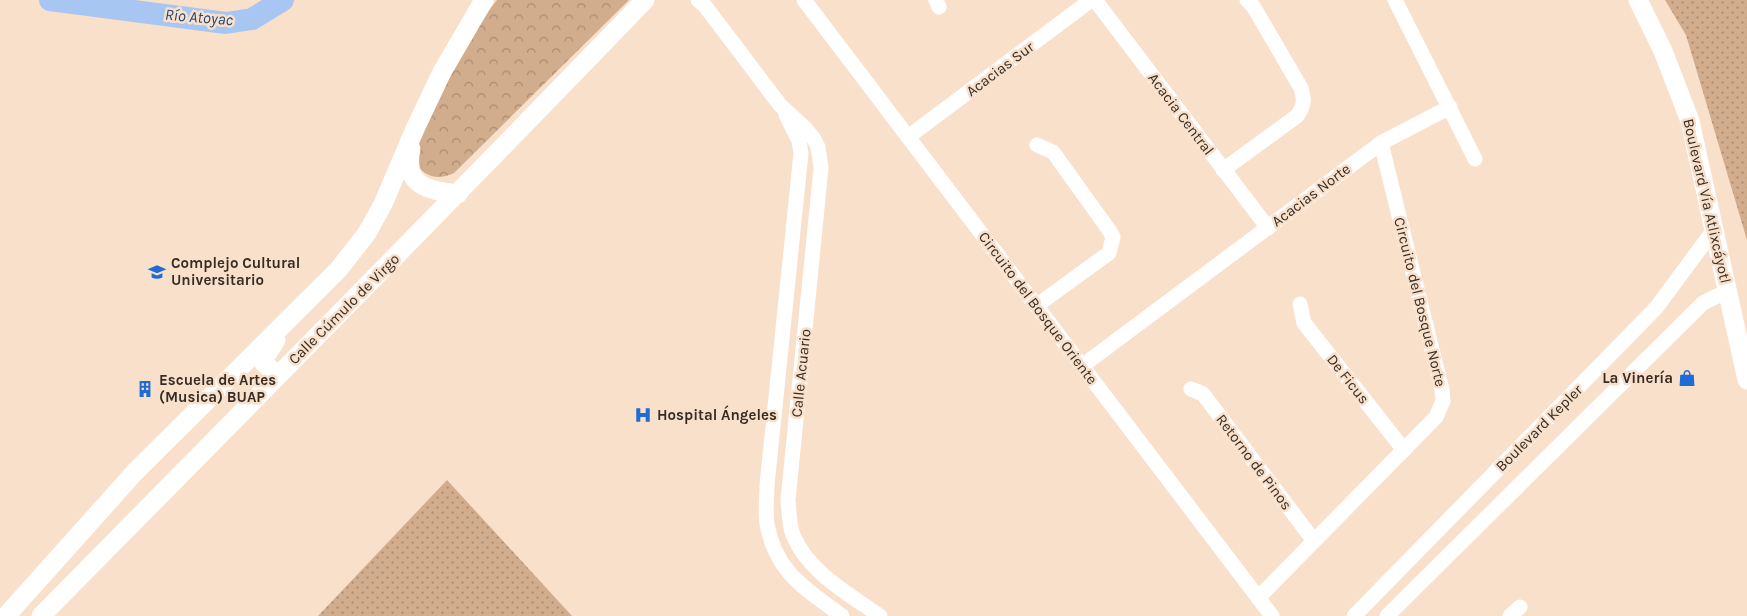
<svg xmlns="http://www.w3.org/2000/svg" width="1747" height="616" font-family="Karla,sans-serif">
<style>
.grass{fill:url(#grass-dots)}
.park{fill:url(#park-crowns)}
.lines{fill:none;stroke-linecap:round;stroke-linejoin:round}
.river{stroke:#a8c6f2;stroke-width:22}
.minor{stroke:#fff;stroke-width:15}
.major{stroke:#fff;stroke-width:19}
.labels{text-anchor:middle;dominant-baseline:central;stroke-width:5;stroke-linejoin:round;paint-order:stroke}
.street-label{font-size:15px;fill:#362c24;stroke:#f9e0cb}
.poi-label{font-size:15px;font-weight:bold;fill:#362c24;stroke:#f9e0cb;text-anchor:start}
.water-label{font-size:16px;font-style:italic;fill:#1f4479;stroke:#f9e0cb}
</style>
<defs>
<pattern id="grass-dots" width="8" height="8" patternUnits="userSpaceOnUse" patternTransform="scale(1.25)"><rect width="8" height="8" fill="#d1ac8d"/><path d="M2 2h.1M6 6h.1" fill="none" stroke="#aa8c73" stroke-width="1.8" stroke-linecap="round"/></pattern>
<pattern id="park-crowns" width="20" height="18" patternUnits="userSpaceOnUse" patternTransform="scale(1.25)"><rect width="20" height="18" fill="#d1ac8d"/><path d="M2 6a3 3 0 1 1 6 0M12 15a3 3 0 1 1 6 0" fill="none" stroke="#aa8c73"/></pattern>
</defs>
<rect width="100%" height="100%" fill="#f9e0cb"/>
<!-- grass -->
<g class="grass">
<path d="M1665,0H1747V240L1686,35Z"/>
<path d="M447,480L572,616H318Z"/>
</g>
<!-- park -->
<path class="park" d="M497,0H629L454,173C439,180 428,178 417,166L416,148L430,112L477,26Z"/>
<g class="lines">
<!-- river -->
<path class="river" d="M50,0L226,23L252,19L283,0"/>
<!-- minor -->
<g class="minor">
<path d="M698,0L705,6L780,105L805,128L814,139L818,147L821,168L788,500C789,511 789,525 793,535C808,572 849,594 880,616"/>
<path d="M804,0L1272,616"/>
<path d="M936,0L939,7"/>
<path d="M1095,0L1268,228"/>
<path d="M1395,0L1475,159"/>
<path d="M786,115L799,141L801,153L767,485C767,497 765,511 767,524C776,573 805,588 842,616"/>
<path d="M908,137L1091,0"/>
<path d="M1223,170L1297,116C1304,106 1305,100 1301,88L1253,6L1247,0"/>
<path d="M1300,304L1304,323L1404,450"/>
<path d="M1036,306L1109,253L1113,237L1109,230L1053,152L1037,145"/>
<path d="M1082,366L1381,143L1450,107"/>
<path d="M1191,389L1203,394L1314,541"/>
<path d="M1258,598L1436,417L1443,401L1442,390L1381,143"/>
<path d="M1354,616L1656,308L1713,231"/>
<path d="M1387,616L1703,303L1727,291"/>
<path d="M1510,616L1520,607"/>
</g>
<!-- major -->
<g class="major">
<path d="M1638,0L1663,51L1690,121L1747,380"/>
<path d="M411,149C403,187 429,190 458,194"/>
<path d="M276,340L265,357L263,362L277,375"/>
<path d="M6,616L135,472L339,269L367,233L383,204L415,129L442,72L484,0"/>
<path d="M41,616C243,411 446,207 645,0"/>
</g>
</g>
<!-- icons -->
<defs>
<g id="university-bare" transform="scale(1.35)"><path d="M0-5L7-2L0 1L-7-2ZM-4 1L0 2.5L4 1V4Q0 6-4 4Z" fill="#1f6cd7" stroke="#f9e0cb" stroke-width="2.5" paint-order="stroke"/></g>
<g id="shop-bare" transform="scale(1.35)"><path d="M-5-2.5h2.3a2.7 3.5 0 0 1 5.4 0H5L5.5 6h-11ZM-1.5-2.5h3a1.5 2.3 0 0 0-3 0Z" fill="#1f6cd7" stroke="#f9e0cb" stroke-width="2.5" paint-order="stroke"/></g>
<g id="building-bare" transform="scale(1.35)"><path d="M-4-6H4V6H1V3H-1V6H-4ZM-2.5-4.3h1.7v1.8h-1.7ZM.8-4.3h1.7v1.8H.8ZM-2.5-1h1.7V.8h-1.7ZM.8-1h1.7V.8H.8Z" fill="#1f6cd7" stroke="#f9e0cb" stroke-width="2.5" paint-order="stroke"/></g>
<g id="hospital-bare" transform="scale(1.35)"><path d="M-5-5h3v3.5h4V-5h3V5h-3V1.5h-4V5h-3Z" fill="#1f6cd7" stroke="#f9e0cb" stroke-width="2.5" paint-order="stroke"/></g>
</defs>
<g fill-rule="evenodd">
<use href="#university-bare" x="157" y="272"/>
<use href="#shop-bare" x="1687" y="378"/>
<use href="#building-bare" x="145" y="389"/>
<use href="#hospital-bare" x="643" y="415"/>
</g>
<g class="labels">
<!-- street labels -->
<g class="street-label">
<text transform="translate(1000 69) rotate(-37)">Acacias Sur</text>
<text transform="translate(1181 114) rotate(53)">Acacia Central</text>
<text transform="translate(1311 195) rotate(-37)">Acacias Norte</text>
<text transform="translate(1707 201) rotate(77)">Boulevard Vía Atlixcáyotl</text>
<text transform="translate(1420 302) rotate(76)">Circuito del Bosque Norte</text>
<text transform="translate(1038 308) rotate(53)">Circuito del Bosque Oriente</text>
<text transform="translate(344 309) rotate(-45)">Calle Cúmulo de Virgo</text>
<text transform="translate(801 373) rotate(-84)">Calle Acuario</text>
<text transform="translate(1348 379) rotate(52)">De Ficus</text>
<text transform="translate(1539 428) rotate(-45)">Boulevard Kepler</text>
<text transform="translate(1254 462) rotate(53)">Retorno de Pinos</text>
</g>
<!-- poi labels -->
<g class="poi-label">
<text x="171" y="263">Complejo Cultural<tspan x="171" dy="17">Universitario</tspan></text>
<text x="1673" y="378" text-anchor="end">La Vinería</text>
<text x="159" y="380">Escuela de Artes<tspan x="159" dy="17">(Musica) BUAP</tspan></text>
<text x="657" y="415">Hospital Ángeles</text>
</g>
<!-- water labels -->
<g class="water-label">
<text transform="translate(199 17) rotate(5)">Río Atoyac</text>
</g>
</g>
</svg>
